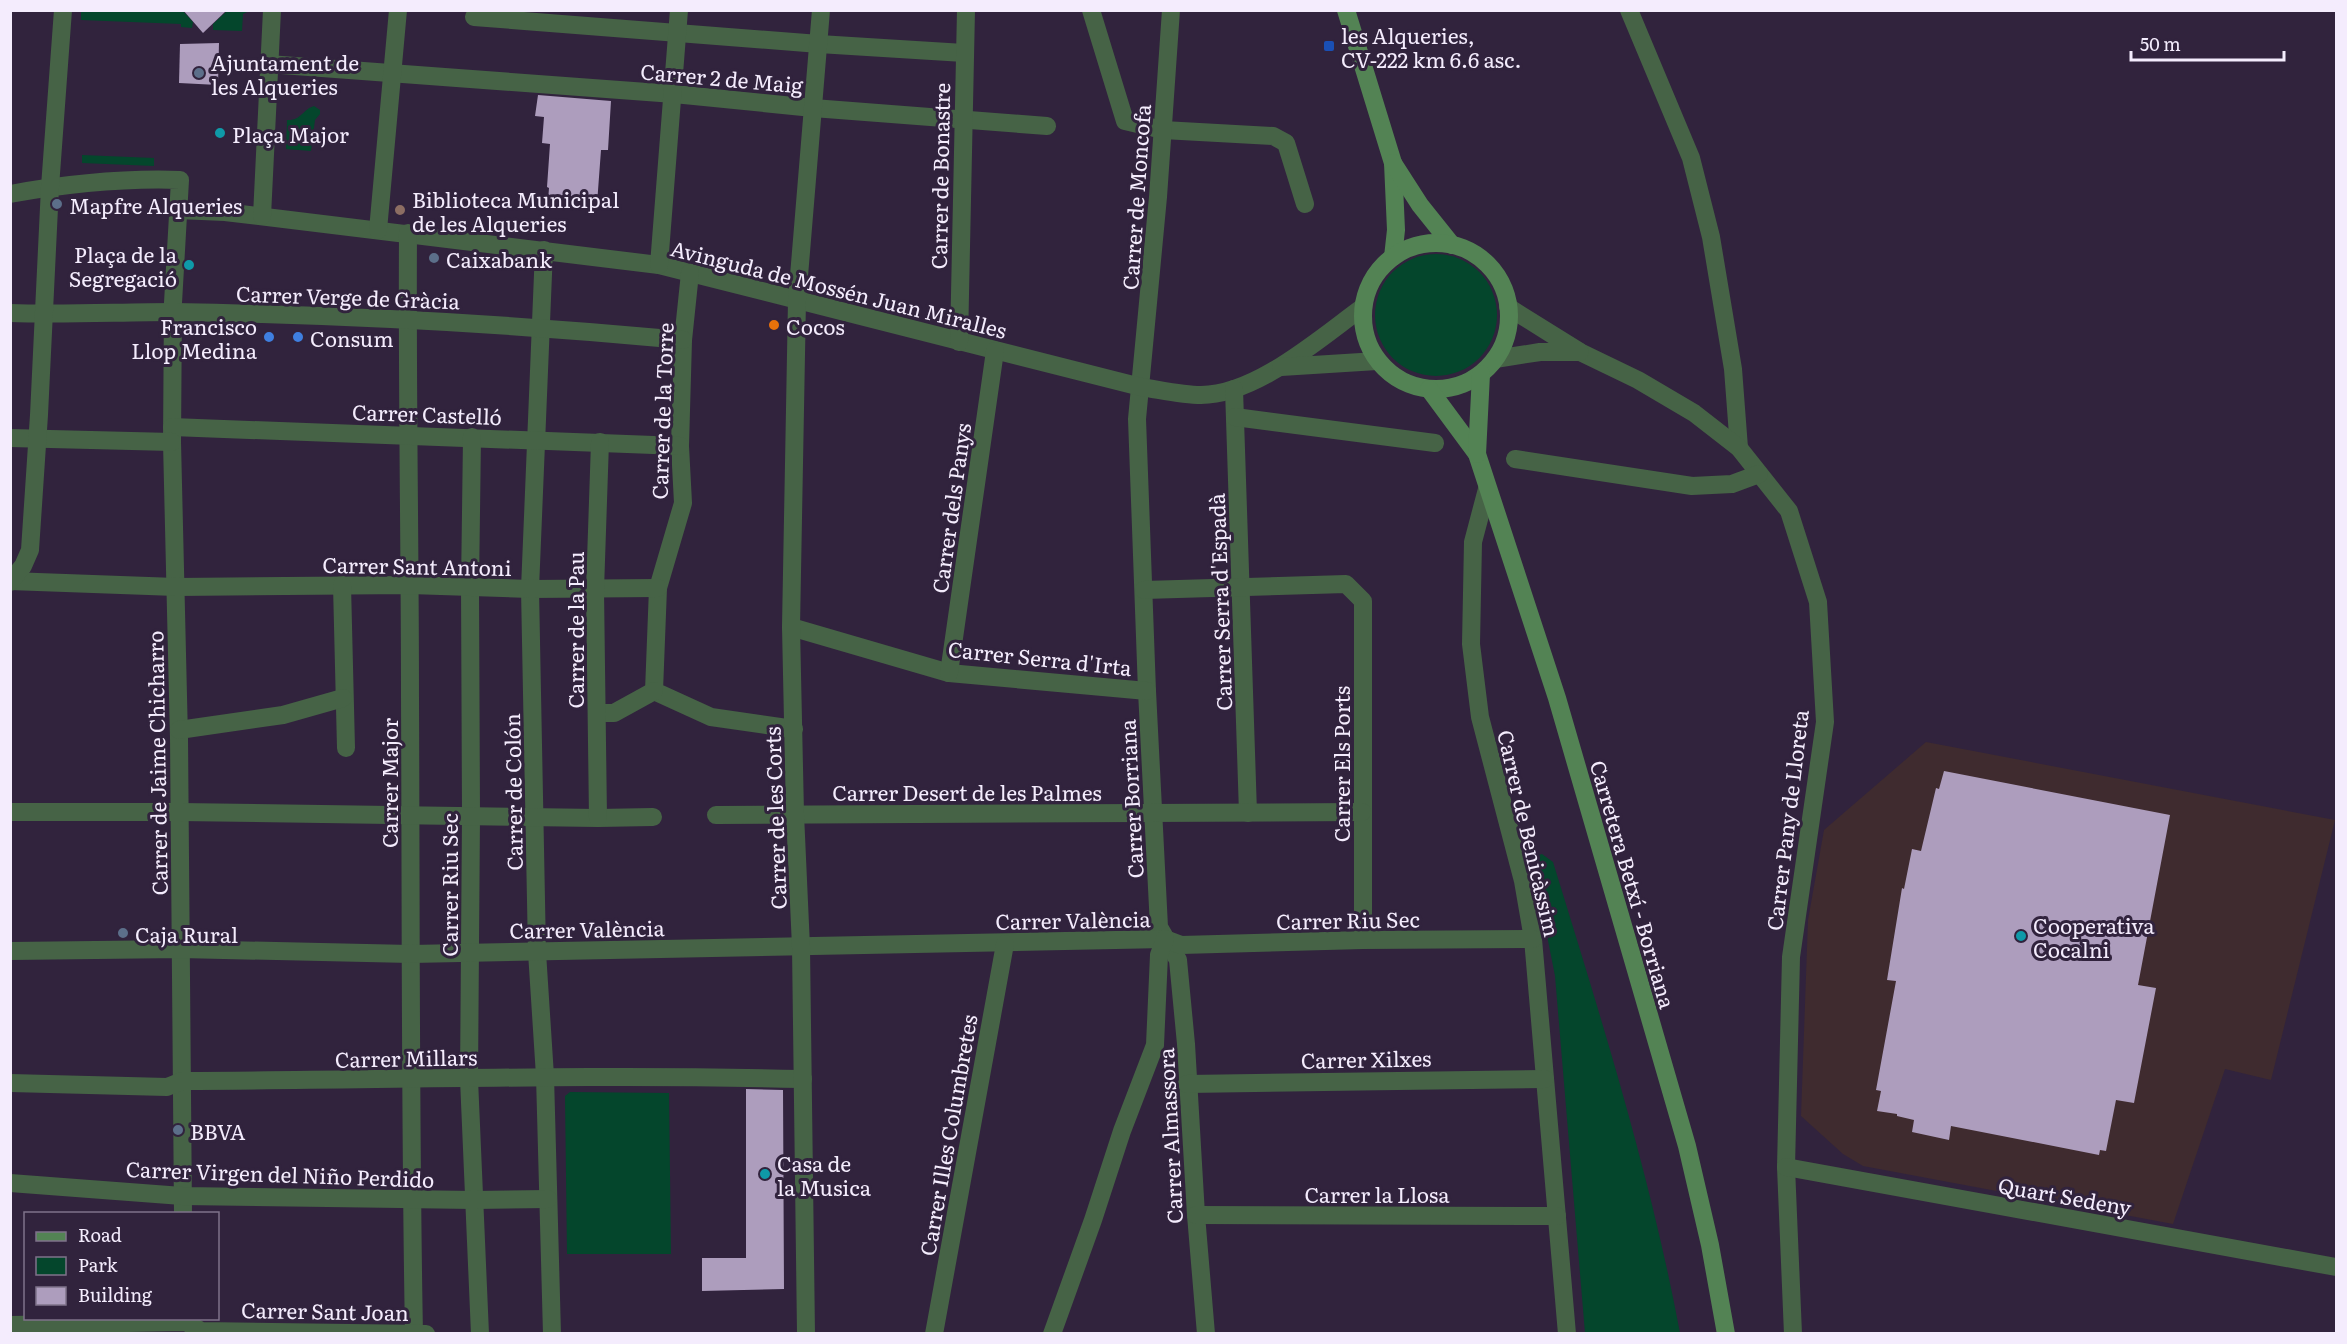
<svg xmlns="http://www.w3.org/2000/svg" width="2347" height="1344" font-family="Literata,serif">
<style>
.industrial{fill:#3f2b2f}
.green{fill:#04462c}
.building{fill:#ad9dbd}
.lines{fill:none;stroke-linecap:round;stroke-linejoin:round}
.street{stroke:#466346;stroke-width:18}
.secondary{stroke:#538354;stroke-width:18}
.transit-dot{fill:#1a4fb4;stroke:#31233d;stroke-width:2}
.service-dot{fill:#5c6f8a;stroke:#31233d;stroke-width:2}
.culture-dot{fill:#0f9aa8;stroke:#31233d;stroke-width:2}
.education-dot{fill:#8d6e63;stroke:#31233d;stroke-width:2}
.food-dot{fill:#e8710a;stroke:#31233d;stroke-width:2}
.shop-dot{fill:#3f7fe0;stroke:#31233d;stroke-width:2}
.labels{text-anchor:middle;dominant-baseline:central;stroke-width:6;stroke-linejoin:round;paint-order:stroke}
.poi-label{font-size:21px;fill:#f4ecfd;stroke:#31233d;text-anchor:start}
.street-label{font-size:21px;fill:#f4ecfd;stroke:#31233d}
</style>
<rect width="100%" height="100%" fill="#31233d"/>
<!-- industrial -->
<path class="industrial" d="M1926,742L2335,820L2271,1080L2225,1069L2173,1224L1863,1166L1843,1154L1801,1116L1808,920L1824,830Z"/>
<!-- green -->
<g class="green">
<path d="M183,11L193,22L192,28L181,27V24L81,20V11Z"/>
<path d="M227,11H249L243,14L242,31L213,30V24Z"/>
<path d="M314,106L320,110V114L315,120L311,151L286,149L287,120C301,121 303,109 314,106Z"/>
<path d="M82,155L154,158V166L82,163Z"/>
<circle cx="1436" cy="315" r="61"/>
<path d="M1542,854L1553,862C1601,1018 1650,1173 1680,1333H1585L1555,976L1540,900L1529,865L1532,857Z"/>
<path d="M570,1092L669,1093L671,1254H567L565,1096Z"/>
</g>
<!-- building -->
<g class="building">
<path d="M183,10H227L203,33Z"/>
<path d="M219,43L218,85L179,83L180,44Z"/>
<path d="M538,95L611,101L608,150H601L597,204L548,201L549,188L547,187L550,144L542,143L544,117L535,116Z"/>
<path d="M1944,771L2170,815L2138,985L2156,988L2134,1103L2116,1100L2106,1151L2100,1150L2099,1155L1951,1126L1949,1140L1912,1132L1914,1120L1897,1116V1114L1877,1111L1881,1091L1876,1090L1896,981L1887,980L1902,888L1904,889L1912,849L1921,851L1936,788L1939,789Z"/>
<path d="M746,1089L783,1090L784,1289L702,1291V1258H746Z"/>
</g>
<g class="lines">
<!-- street -->
<g class="street">
<path d="M1091,10L1125,121L1163,130L1273,136L1286,143L1305,204"/>
<path d="M1171,10L1158,197L1137,419L1147,691L1159,927L1178,960L1186,1044L1196,1215L1206,1334"/>
<path d="M1629,10L1691,158L1711,237L1733,369L1739,448"/>
<path d="M474,17L819,44L964,53"/>
<path d="M268,64L674,94L813,108L1047,126"/>
<path d="M10,194C66,184 124,178 180,180L173,303L172,442L179,738L183,1214"/>
<path d="M178,210L225,212L659,265L1141,387C1161,390 1182,395 1201,395C1256,395 1320,338 1363,307"/>
<path d="M262,216L272,10"/>
<path d="M378,230L398,10"/>
<path d="M408,233C407,388 410,542 410,697C411,909 410,1122 414,1334"/>
<path d="M544,250L530,589L537,952L545,1076L552,1334"/>
<path d="M659,265L679,10"/>
<path d="M690,273L683,340L680,446L683,503L658,588L654,691L711,717L794,729"/>
<path d="M1508,307L1580,352L1638,380L1694,413L1739,448L1789,511L1818,602L1825,722L1791,957L1786,1167L1793,1334"/>
<path d="M10,313C65,315 120,312 174,312C344,315 514,324 683,340"/>
<path d="M959,342L966,10"/>
<path d="M1495,359L1540,352H1580"/>
<path d="M1281,367L1377,361"/>
<path d="M1234,389L1248,813"/>
<path d="M1235,417L1435,443"/>
<path d="M172,427L680,446"/>
<path d="M472,437L470,587L471,816L469,1079L480,1334"/>
<path d="M10,438L172,442"/>
<path d="M1515,459L1692,486L1732,484L1759,474"/>
<path d="M1487,489L1473,542L1471,644L1480,717L1523,881L1533,939L1567,1334"/>
<path d="M10,581L176,587L410,585L530,589L658,588"/>
<path d="M10,582L23,566L30,550L39,415L50,187L63,10"/>
<path d="M342,585L346,748"/>
<path d="M1144,590L1346,584L1363,601V940"/>
<path d="M791,627L949,673L1147,691"/>
<path d="M949,673L995,351"/>
<path d="M597,713H614L654,691"/>
<path d="M179,730L283,715L343,698"/>
<path d="M10,812H179L598,818L653,817"/>
<path d="M716,815L1362,812"/>
<path d="M598,818L595,590L600,442"/>
<path d="M10,951L181,949L411,954L1165,939L1181,945L1363,940L1533,939"/>
<path d="M10,1083L167,1087L182,1081C389,1080 596,1074 803,1079"/>
<path d="M1187,1084L1545,1079"/>
<path d="M1786,1167L2336,1267"/>
<path d="M10,1183L182,1196L474,1200L548,1199"/>
<path d="M1196,1215L1557,1216"/>
<path d="M10,1325L186,1322L201,1331L426,1334"/>
<path d="M806,1334L801,947L795,814L791,627L797,300L821,10"/>
<path d="M934,1334L1005,944"/>
<path d="M1052,1334L1093,1220L1122,1131L1155,1045L1159,955L1165,939"/>
</g>
<!-- secondary -->
<g class="secondary">
<path d="M1346,10L1393,163L1396,230L1393,257"/>
<path d="M1393,163L1420,205L1452,245"/>
<circle cx="1436" cy="316" r="73"/>
<path d="M1429,389L1477,454L1557,698L1687,1146L1710,1245L1726,1334"/>
<path d="M1477,454L1481,374"/>
</g>
</g>
<!-- markers -->
<rect class="transit-dot" x="1323" y="40" width="12" height="12" rx="3"/>
<g class="service-dot">
<circle cx="199" cy="73" r="6"/>
<circle cx="57" cy="204" r="6"/>
<circle cx="434" cy="258" r="6"/>
<circle cx="123" cy="933" r="6"/>
<circle cx="178" cy="1130" r="6"/>
</g>
<g class="culture-dot">
<circle cx="220" cy="133" r="6"/>
<circle cx="189" cy="265" r="6"/>
<circle cx="2021" cy="936" r="6"/>
<circle cx="765" cy="1174" r="6"/>
</g>
<circle class="education-dot" cx="400" cy="210" r="6"/>
<circle class="food-dot" cx="774" cy="325" r="6"/>
<g class="shop-dot">
<circle cx="269" cy="337" r="6"/>
<circle cx="298" cy="337" r="6"/>
</g>
<g class="labels">
<!-- poi labels -->
<g class="poi-label">
<text x="1341" y="34">les Alqueries,<tspan x="1341" dy="24">CV-222 km 6.6 asc.</tspan></text>
<text x="211" y="61">Ajuntament de<tspan x="211" dy="24">les Alqueries</tspan></text>
<text x="232" y="133">Plaça Major</text>
<text x="412" y="198">Biblioteca Municipal<tspan x="412" dy="24">de les Alqueries</tspan></text>
<text x="69" y="204">Mapfre Alqueries</text>
<text x="177" y="253" text-anchor="end">Plaça de la<tspan x="177" dy="24">Segregació</tspan></text>
<text x="446" y="258">Caixabank</text>
<text x="257" y="325" text-anchor="end">Francisco<tspan x="257" dy="24">Llop Medina</tspan></text>
<text x="786" y="325">Cocos</text>
<text x="310" y="337">Consum</text>
<text x="2033" y="924">Cooperativa<tspan x="2033" dy="24">Cocalni</tspan></text>
<text x="135" y="933">Caja Rural</text>
<text x="190" y="1130">BBVA</text>
<text x="777" y="1162">Casa de<tspan x="777" dy="24">la Musica</tspan></text>
</g>
<!-- street labels -->
<g class="street-label">
<text transform="translate(722 77) rotate(5)">Carrer 2 de Maig</text>
<text transform="translate(939 176) rotate(-89)">Carrer de Bonastre</text>
<text transform="translate(1135 197) rotate(-86)">Carrer de Moncofa</text>
<text transform="translate(839 288) rotate(14)">Avinguda de Mossén Juan Miralles</text>
<text transform="translate(348 296) rotate(2)">Carrer Verge de Gràcia</text>
<text transform="translate(661 411) rotate(-88)">Carrer de la Torre</text>
<text transform="translate(427 413) rotate(2)">Carrer Castelló</text>
<text transform="translate(950 508) rotate(-82)">Carrer dels Panys</text>
<text transform="translate(417 565) rotate(1)">Carrer Sant Antoni</text>
<text transform="translate(1219 602) rotate(-92)">Carrer Serra d'Espadà</text>
<text transform="translate(574 630) rotate(-90)">Carrer de la Pau</text>
<text transform="translate(1040 657) rotate(6)">Carrer Serra d'Irta</text>
<text transform="translate(156 763) rotate(-91)">Carrer de Jaime Chicharro</text>
<text transform="translate(1340 764) rotate(-90)">Carrer Els Ports</text>
<text transform="translate(388 783) rotate(-90)">Carrer Major</text>
<text x="967" y="791">Carrer Desert de les Palmes</text>
<text transform="translate(512 792) rotate(-91)">Carrer de Colón</text>
<text transform="translate(1130 799) rotate(-93)">Carrer Borriana</text>
<text transform="translate(774 818) rotate(-92)">Carrer de les Corts</text>
<text transform="translate(1786 820) rotate(-83)">Carrer Pany de Lloreta</text>
<text transform="translate(1530 833) rotate(77)">Carrer de Benicàssim</text>
<text transform="translate(1634 884) rotate(74)">Carretera Betxí - Borriana</text>
<text transform="translate(448 885) rotate(-90)">Carrer Riu Sec</text>
<text transform="translate(1073 919) rotate(-1)">Carrer València</text>
<text transform="translate(1348 919) rotate(-1)">Carrer Riu Sec</text>
<text transform="translate(587 928) rotate(-1)">Carrer València</text>
<text transform="translate(406 1057) rotate(-1)">Carrer Millars</text>
<text transform="translate(1366 1058) rotate(-1)">Carrer Xilxes</text>
<text transform="translate(947 1135) rotate(-80)">Carrer Illes Columbretes</text>
<text transform="translate(1169 1136) rotate(-93)">Carrer Almassora</text>
<text transform="translate(280 1173) rotate(2)">Carrer Virgen del Niño Perdido</text>
<text x="1377" y="1193">Carrer la Llosa</text>
<text transform="translate(2065 1195) rotate(10)">Quart Sedeny</text>
<text transform="translate(325 1310) rotate(1)">Carrer Sant Joan</text>
</g>
</g>
<!-- border -->
<rect width="2347" height="1344" fill="none" stroke="#f4ecfd" stroke-width="24"/>
<!-- legend -->
<rect x="24" y="1212" width="195" height="108" fill="#31233d" stroke="#7f738a" stroke-width="1.5"/>
<rect x="36" y="1232" width="30" height="9" fill="#538354" stroke="#7f738a" stroke-width="1.5"/>
<text x="78" y="1242" font-size="18" fill="#f4ecfd">Road</text>
<rect x="36" y="1257" width="30" height="18" fill="#04462c" stroke="#7f738a" stroke-width="1.5"/>
<text x="78" y="1272" font-size="18" fill="#f4ecfd">Park</text>
<rect x="36" y="1287" width="30" height="18" fill="#ad9dbd" stroke="#7f738a" stroke-width="1.5"/>
<text x="78" y="1302" font-size="18" fill="#f4ecfd">Building</text>
<!-- scale -->
<path d="M2131 51v9h153v-9" fill="none" stroke="#f4ecfd" stroke-width="3"/>
<text x="2140" y="51" font-size="18" fill="#f4ecfd" stroke="#31233d" stroke-width="4.5" paint-order="stroke">50 m</text>
</svg>
